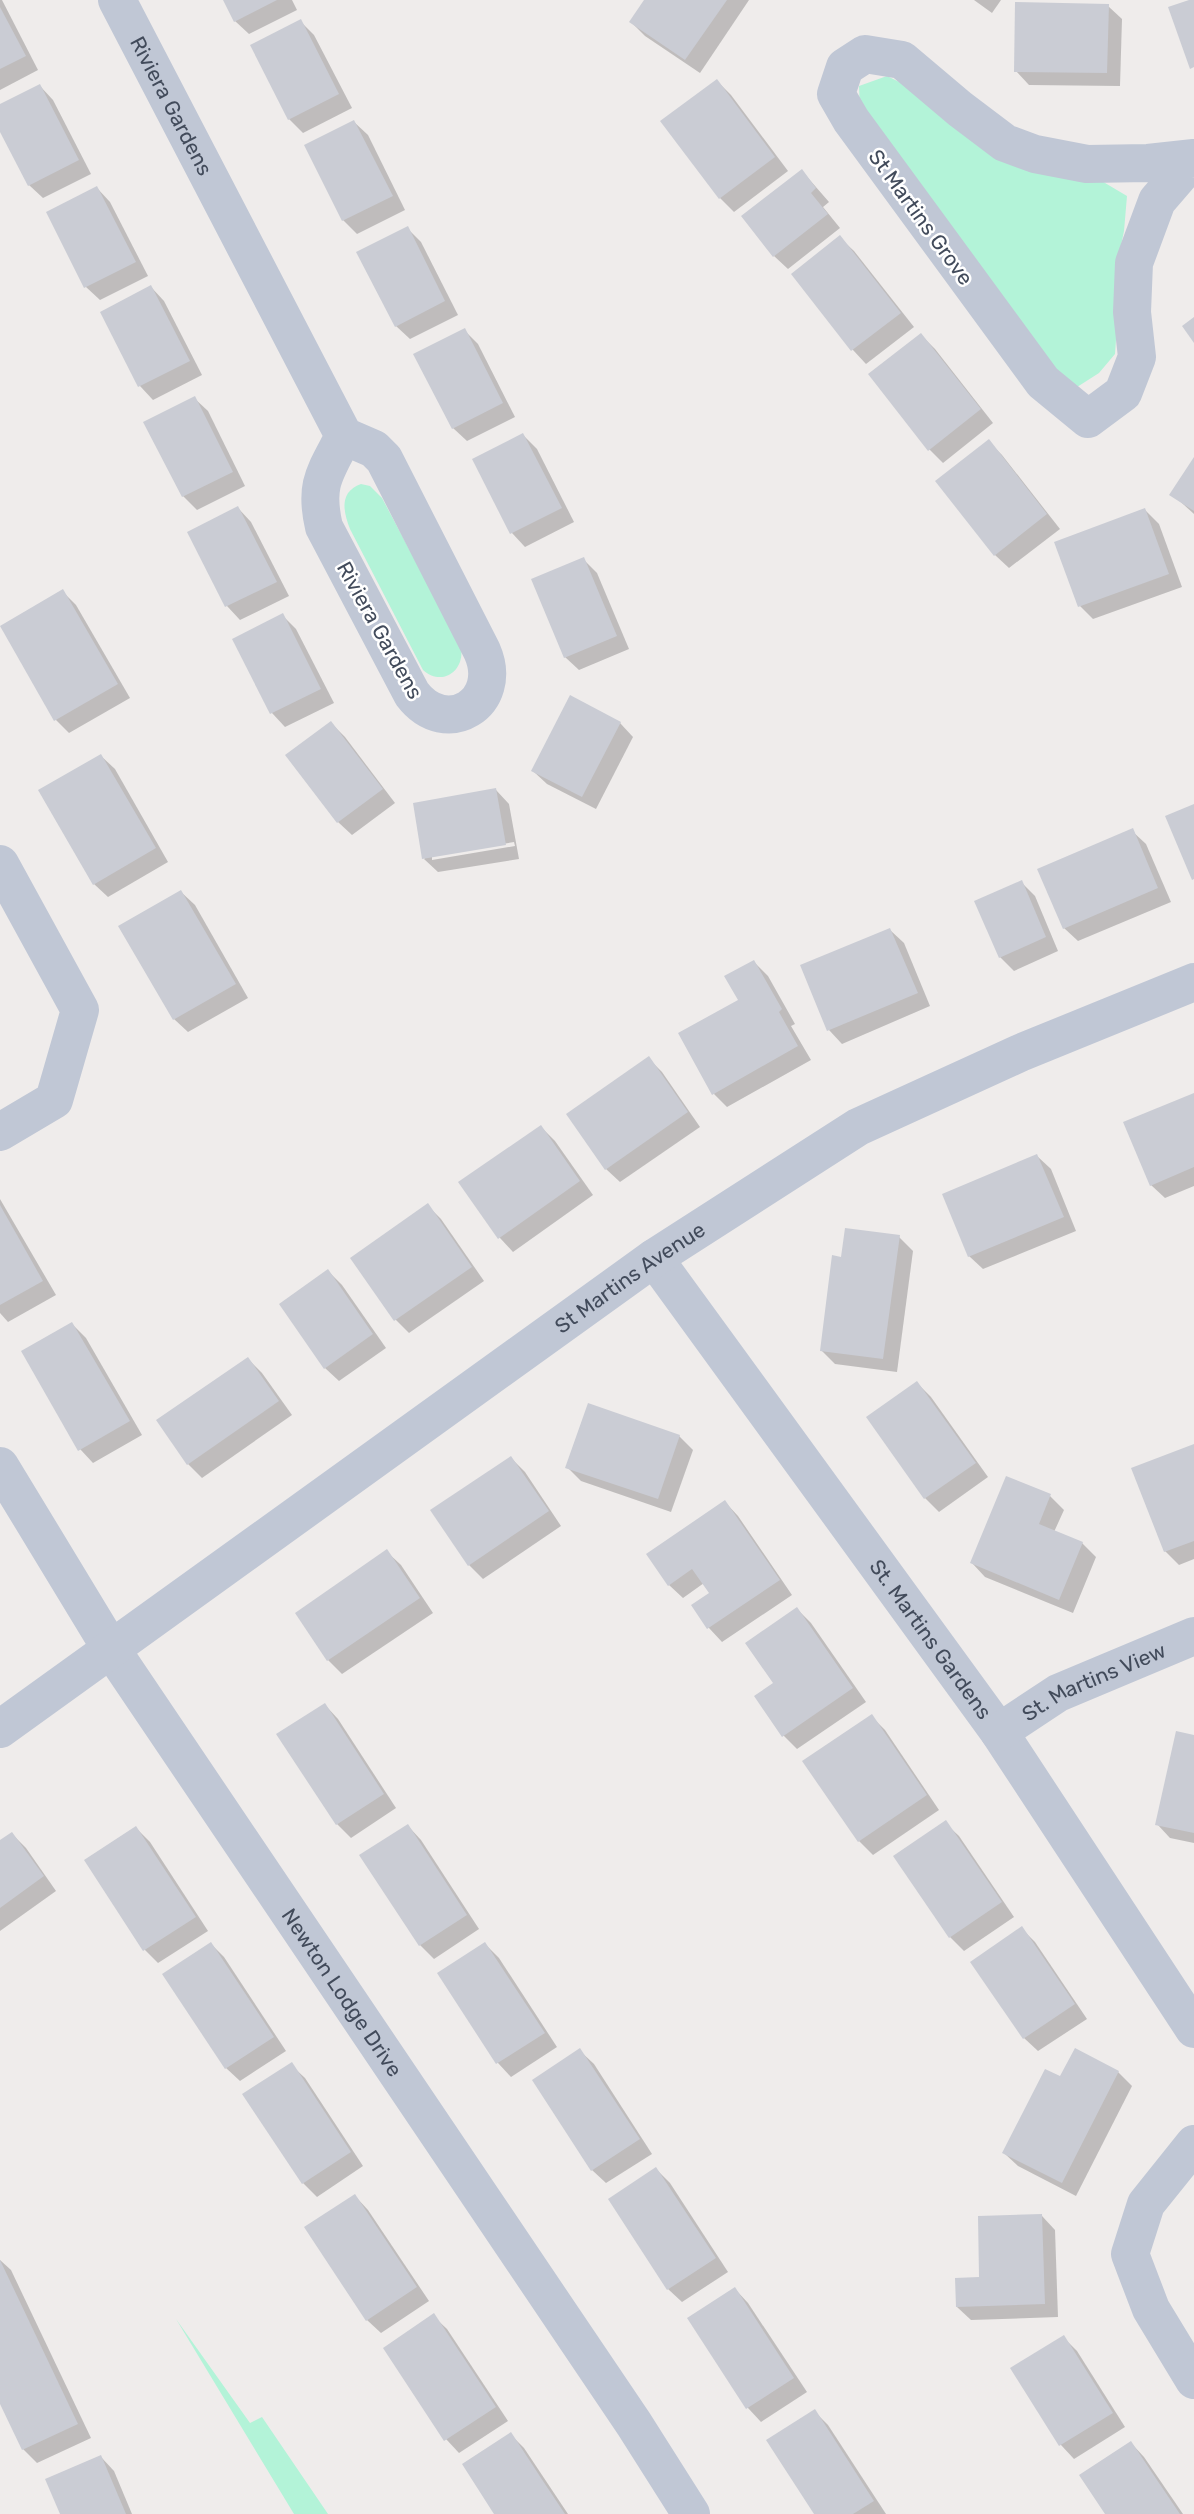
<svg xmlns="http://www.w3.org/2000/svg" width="1194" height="2514" font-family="Rubik,sans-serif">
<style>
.green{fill:#b3f3d8}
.shadow{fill:#0003;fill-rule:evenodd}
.building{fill:#caccd4}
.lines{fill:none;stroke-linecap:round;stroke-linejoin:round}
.minor{stroke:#c0c7d5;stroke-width:38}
.labels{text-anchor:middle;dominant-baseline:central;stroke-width:5;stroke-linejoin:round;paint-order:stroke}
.street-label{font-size:21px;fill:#424b5b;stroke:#fff}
</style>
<rect width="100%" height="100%" fill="#efeceb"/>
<!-- green -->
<g class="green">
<path d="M887,76L1100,180L1127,196L1124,231L1116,270L1118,311L1115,354L1099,373L1074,389L1051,367L860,109L859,86Z"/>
<path d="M361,484L370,486L382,498L461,647C465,671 442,687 423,670L350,529C343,511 339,492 361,484Z"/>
<path d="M176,2319L250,2423L262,2417L328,2514H294Z"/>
</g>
<!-- shadow -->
<g class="shadow">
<path d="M0,0H2L38,70L0,90Z"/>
<path d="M225,0H292L297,10L249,34L235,21Z"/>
<path d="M646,0H749L700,73L645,36L631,22Z"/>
<path d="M974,0H1001L992,13Z"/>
<path d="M1108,6L1122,19L1120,86L1029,85L1016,71Z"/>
<path d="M300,21L314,35L352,108L303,133L289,119Z"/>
<path d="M717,81L731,95L788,171L734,212L720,198Z"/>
<path d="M40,86L53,100L91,174L43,198L29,185L0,127V106Z"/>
<path d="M354,122L368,135L405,210L357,234L343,220Z"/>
<path d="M802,171L829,202L823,207L840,228L788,269L774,256Z"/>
<path d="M97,188L110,202L148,276L100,300L86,287Z"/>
<path d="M407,228L421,242L458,315L410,339L396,326Z"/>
<path d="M840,238L854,251L914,327L866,364L853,350L793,274Z"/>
<path d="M151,287L164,301L202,375L153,400L140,386Z"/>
<path d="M464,330L478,344L515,417L467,441L453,428Z"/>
<path d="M921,335L935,349L993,423L943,463L929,449Z"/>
<path d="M194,398L208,411L245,486L197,510L183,496L146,422Z"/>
<path d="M523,435L537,449L574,522L525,547L512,533Z"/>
<path d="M988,441L1002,455L1060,529L1009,568L995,555Z"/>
<path d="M1194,460V514L1172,494Z"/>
<path d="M238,508L251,522L289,596L240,620L227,606Z"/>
<path d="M1145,510L1159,524L1182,587L1093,619L1080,606Z"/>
<path d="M583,559L597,573L629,649L579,670L565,657Z"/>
<path d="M63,592L76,605L130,698L69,733L56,720Z"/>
<path d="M282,615L296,629L334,703L285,727L272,713Z"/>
<path d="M331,723L345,737L395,803L352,835L338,822Z"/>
<path d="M620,723L633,737L596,809L547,784L533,771Z"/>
<path d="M101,756L115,769L168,862L108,897L94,884Z"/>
<path d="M496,790L509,804L519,859L438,872L424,859ZM514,842L515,846L432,860V856Z"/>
<path d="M1132,831L1146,844L1171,902L1078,941L1064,928Z"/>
<path d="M1022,883L1035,896L1058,951L1014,971L1000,957Z"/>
<path d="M181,892L195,905L248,998L188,1032L174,1019Z"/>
<path d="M890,930L904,943L930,1006L842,1044L829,1030Z"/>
<path d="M754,962L768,976L795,1024L791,1026L811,1060L727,1107L714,1094L740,1000Z"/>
<path d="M649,1059L662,1072L700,1127L620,1182L606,1169Z"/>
<path d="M1194,1095V1186L1165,1198L1151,1185Z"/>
<path d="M541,1127L555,1141L593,1195L513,1252L500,1238L461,1183Z"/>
<path d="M1037,1156L1051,1169L1076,1231L983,1269L969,1256Z"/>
<path d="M0,1199L56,1295L8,1322L0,1313Z"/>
<path d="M427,1205L441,1219L484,1281L409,1333L395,1319Z"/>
<path d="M899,1237L913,1251L897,1372L835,1364L822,1351L843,1259Z"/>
<path d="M328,1271L342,1285L386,1348L339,1381L325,1368Z"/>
<path d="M72,1324L86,1338L142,1435L93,1463L80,1449Z"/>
<path d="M248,1359L262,1373L292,1415L202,1478L188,1464Z"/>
<path d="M917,1383L931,1397L988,1477L939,1512L925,1498Z"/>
<path d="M679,1436L693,1450L671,1512L581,1481L567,1467Z"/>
<path d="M1194,1446V1559L1179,1565L1165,1551Z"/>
<path d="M511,1458L525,1472L561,1526L483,1579L469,1565Z"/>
<path d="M1050,1496L1064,1510L1054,1532L1082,1543L1096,1557L1073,1613L985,1577L972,1563Z"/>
<path d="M725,1502L738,1516L792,1595L722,1642L709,1628L693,1605L711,1593L704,1583L683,1598L669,1585Z"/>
<path d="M387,1552L401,1565L433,1613L342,1674L328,1660Z"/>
<path d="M797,1609L811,1623L866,1702L797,1749L783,1735L775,1684Z"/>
<path d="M325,1705L338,1719L396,1808L351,1838L337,1824Z"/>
<path d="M871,1716L885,1730L939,1810L873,1855L859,1841Z"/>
<path d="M1194,1737V1843L1170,1838L1157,1824Z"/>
<path d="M945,1823L959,1836L1014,1917L964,1951L950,1937Z"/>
<path d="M408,1826L421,1840L479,1929L434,1959L420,1945Z"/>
<path d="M136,1828L150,1842L208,1931L158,1963L145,1950Z"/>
<path d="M12,1834L26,1848L56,1891L0,1931V1843Z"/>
<path d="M1021,1928L1035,1942L1087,2019L1038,2051L1024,2038Z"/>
<path d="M211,1944L224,1957L286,2051L240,2081L226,2068Z"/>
<path d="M485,1944L499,1958L557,2047L511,2077L498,2063L439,1974Z"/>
<path d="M580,2051L594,2064L652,2154L606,2183L592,2170Z"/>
<path d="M291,2065L305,2078L363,2166L317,2197L303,2183Z"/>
<path d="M1118,2072L1132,2086L1076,2196L1018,2166L1004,2153L1061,2079Z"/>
<path d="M656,2169L670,2183L728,2272L682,2302L668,2289Z"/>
<path d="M355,2196L368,2210L429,2301L381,2333L367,2320Z"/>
<path d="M1042,2216L1055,2230L1058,2317L971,2320L957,2307Z"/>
<path d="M0,2260L11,2270L91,2438L37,2463L23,2449L0,2400Z"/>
<path d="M735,2289L748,2303L807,2392L761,2422L748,2408L689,2319Z"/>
<path d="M433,2316L447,2329L508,2421L459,2453L446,2439Z"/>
<path d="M1063,2337L1077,2351L1125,2427L1074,2459L1061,2445L1013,2369Z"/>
<path d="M814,2411L828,2425L886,2514H816Z"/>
<path d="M510,2434L524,2448L568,2514H497Z"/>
<path d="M1131,2443L1144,2457L1183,2514H1108Z"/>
<path d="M101,2457L114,2471L132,2514H62Z"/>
</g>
<!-- building -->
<g class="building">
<path d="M223,0H277L234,22Z"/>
<path d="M644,0H727L685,60L629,22Z"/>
<path d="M1189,0H1194V67L1190,69L1168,7Z"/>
<path d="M1015,2L1109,4L1107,73L1014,72Z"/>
<path d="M0,7L26,56L0,69Z"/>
<path d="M301,19L339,94L288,120L250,45Z"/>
<path d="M717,79L775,157L719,199L660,121Z"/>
<path d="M40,84L79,160L28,186L0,132V104Z"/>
<path d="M354,120L393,196L342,221L304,145Z"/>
<path d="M802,169L816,188L811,193L828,214L773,257L741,216Z"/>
<path d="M97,186L136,262L84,288L46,212Z"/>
<path d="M408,226L445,301L395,327L356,252Z"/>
<path d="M840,235L901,313L851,351L791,274Z"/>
<path d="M151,285L190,361L138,387L100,312Z"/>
<path d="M1194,317V343L1182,326Z"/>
<path d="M465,328L503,403L452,429L413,354Z"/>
<path d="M921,333L981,409L928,451L868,374Z"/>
<path d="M195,396L233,472L182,497L143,422Z"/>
<path d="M523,433L562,508L510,534L472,459Z"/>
<path d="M989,439L1047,514L994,556L935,481Z"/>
<path d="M1194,457V511L1169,495Z"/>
<path d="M238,506L277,582L225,607L187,532Z"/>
<path d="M1145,508L1169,574L1078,607L1054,542Z"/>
<path d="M584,557L617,636L564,658L531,579Z"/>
<path d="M63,589L118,684L54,721L0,626Z"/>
<path d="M283,613L321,689L270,714L232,639Z"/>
<path d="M570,695L621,722L582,797L531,771Z"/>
<path d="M331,721L383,789L337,823L285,755Z"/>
<path d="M101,754L156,848L93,885L38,790Z"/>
<path d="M496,788L506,845L422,859L413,803Z"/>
<path d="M1194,804V879L1192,880L1165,816Z"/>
<path d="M1133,828L1158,888L1063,929L1037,869Z"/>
<path d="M1022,880L1046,937L999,958L974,901Z"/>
<path d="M181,890L236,984L173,1020L118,926Z"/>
<path d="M890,928L918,993L827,1031L800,965Z"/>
<path d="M754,960L782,1009L779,1012L798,1046L712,1095L678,1033L738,1000L724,976Z"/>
<path d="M649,1056L688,1112L605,1170L566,1114Z"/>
<path d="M1194,1093V1167L1150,1186L1123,1122Z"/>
<path d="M541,1125L580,1181L498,1239L458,1182Z"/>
<path d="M1037,1154L1064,1217L968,1257L942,1194Z"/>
<path d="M428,1203L472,1267L394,1321L350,1258Z"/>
<path d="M0,1205L43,1281L0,1305Z"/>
<path d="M845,1228L900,1235L883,1359L820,1351L832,1255L841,1257Z"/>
<path d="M328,1269L373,1334L324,1369L279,1304Z"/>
<path d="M72,1322L130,1421L78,1451L21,1351Z"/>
<path d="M248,1357L279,1401L187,1465L156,1420Z"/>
<path d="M917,1381L976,1463L924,1499L866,1417Z"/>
<path d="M588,1403L680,1435L658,1499L565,1468Z"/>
<path d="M1194,1444V1541L1164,1552L1131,1468Z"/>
<path d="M511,1456L549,1511L468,1566L430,1510Z"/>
<path d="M1006,1476L1051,1494L1039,1524L1083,1542L1059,1600L970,1563Z"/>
<path d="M725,1500L780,1580L707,1629L691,1605L709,1593L692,1569L668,1586L646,1554Z"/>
<path d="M387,1549L420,1598L327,1661L295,1613Z"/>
<path d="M797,1607L853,1688L782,1737L754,1696L773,1683L745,1643Z"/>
<path d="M325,1703L384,1794L336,1825L276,1734Z"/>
<path d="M872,1714L927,1795L858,1842L802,1761Z"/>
<path d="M1176,1731L1194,1735V1833L1155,1825Z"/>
<path d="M946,1820L1002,1902L949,1938L893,1856Z"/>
<path d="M408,1824L467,1915L419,1946L359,1855Z"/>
<path d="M136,1826L196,1917L143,1951L84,1860Z"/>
<path d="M12,1832L44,1876L0,1908V1840Z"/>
<path d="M1022,1926L1075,2004L1023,2039L970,1962Z"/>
<path d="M211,1942L274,2037L225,2069L162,1974Z"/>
<path d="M485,1942L545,2033L496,2064L437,1973Z"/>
<path d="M580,2048L640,2139L591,2171L532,2080Z"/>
<path d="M1075,2048L1119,2071L1062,2183L1002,2153L1045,2069L1060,2076Z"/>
<path d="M292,2062L351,2152L302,2184L242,2094Z"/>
<path d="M656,2167L716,2258L667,2290L608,2199Z"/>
<path d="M355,2194L417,2287L366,2321L304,2227Z"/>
<path d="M1042,2214L1045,2304L956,2307L955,2278L979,2277L978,2216Z"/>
<path d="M0,2260L78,2424L22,2450L0,2404Z"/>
<path d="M735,2287L794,2378L746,2409L687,2318Z"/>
<path d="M434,2313L496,2407L444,2441L383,2348Z"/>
<path d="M1064,2335L1113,2413L1059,2446L1010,2368Z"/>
<path d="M815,2409L874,2501L853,2514H814L766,2440Z"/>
<path d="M511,2432L541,2478L565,2514H494L492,2511L462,2464Z"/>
<path d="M1131,2441L1157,2480L1180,2514H1105L1079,2475Z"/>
<path d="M101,2455L126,2514H60L45,2479Z"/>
</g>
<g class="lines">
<!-- minor -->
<g class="minor">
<path id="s1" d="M117,0L344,436L374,449L384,459L482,651C505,703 446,739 412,694L324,527C314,484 325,473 344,436"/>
<path d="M865,54L902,60L960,109L1005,143L1035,154L1087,164L1148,163L1194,158L1157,201L1134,263L1132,312L1137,357L1123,393L1088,419L1043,382L851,120L836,94L845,67Z"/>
<path d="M0,864L80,1010L54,1100L0,1132"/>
<path id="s2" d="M654,1258L999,1732L1194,2029"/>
<path id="s3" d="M0,1466L111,1649L634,2424L691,2514"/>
<path id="s4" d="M0,1729L654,1258L858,1127L1020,1053L1194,982"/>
<path id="s5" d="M999,1732L1058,1693L1194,1636"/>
<path d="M1194,2144L1146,2204L1130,2254L1151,2309L1194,2380"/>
</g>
</g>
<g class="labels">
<!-- street labels -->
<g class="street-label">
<text stroke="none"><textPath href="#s1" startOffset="119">Riviera Gardens</textPath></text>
<text transform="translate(921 217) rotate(54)">St Martins Grove</text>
<text transform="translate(380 630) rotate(61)">Riviera Gardens</text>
<text stroke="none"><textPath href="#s4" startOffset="775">St Martins Avenue</textPath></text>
<text stroke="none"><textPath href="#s2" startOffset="471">St. Martins Gardens</textPath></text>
<text stroke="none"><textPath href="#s5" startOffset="108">St. Martins View</textPath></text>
<text stroke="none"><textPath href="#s3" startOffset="628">Newton Lodge Drive</textPath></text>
</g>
</g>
</svg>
